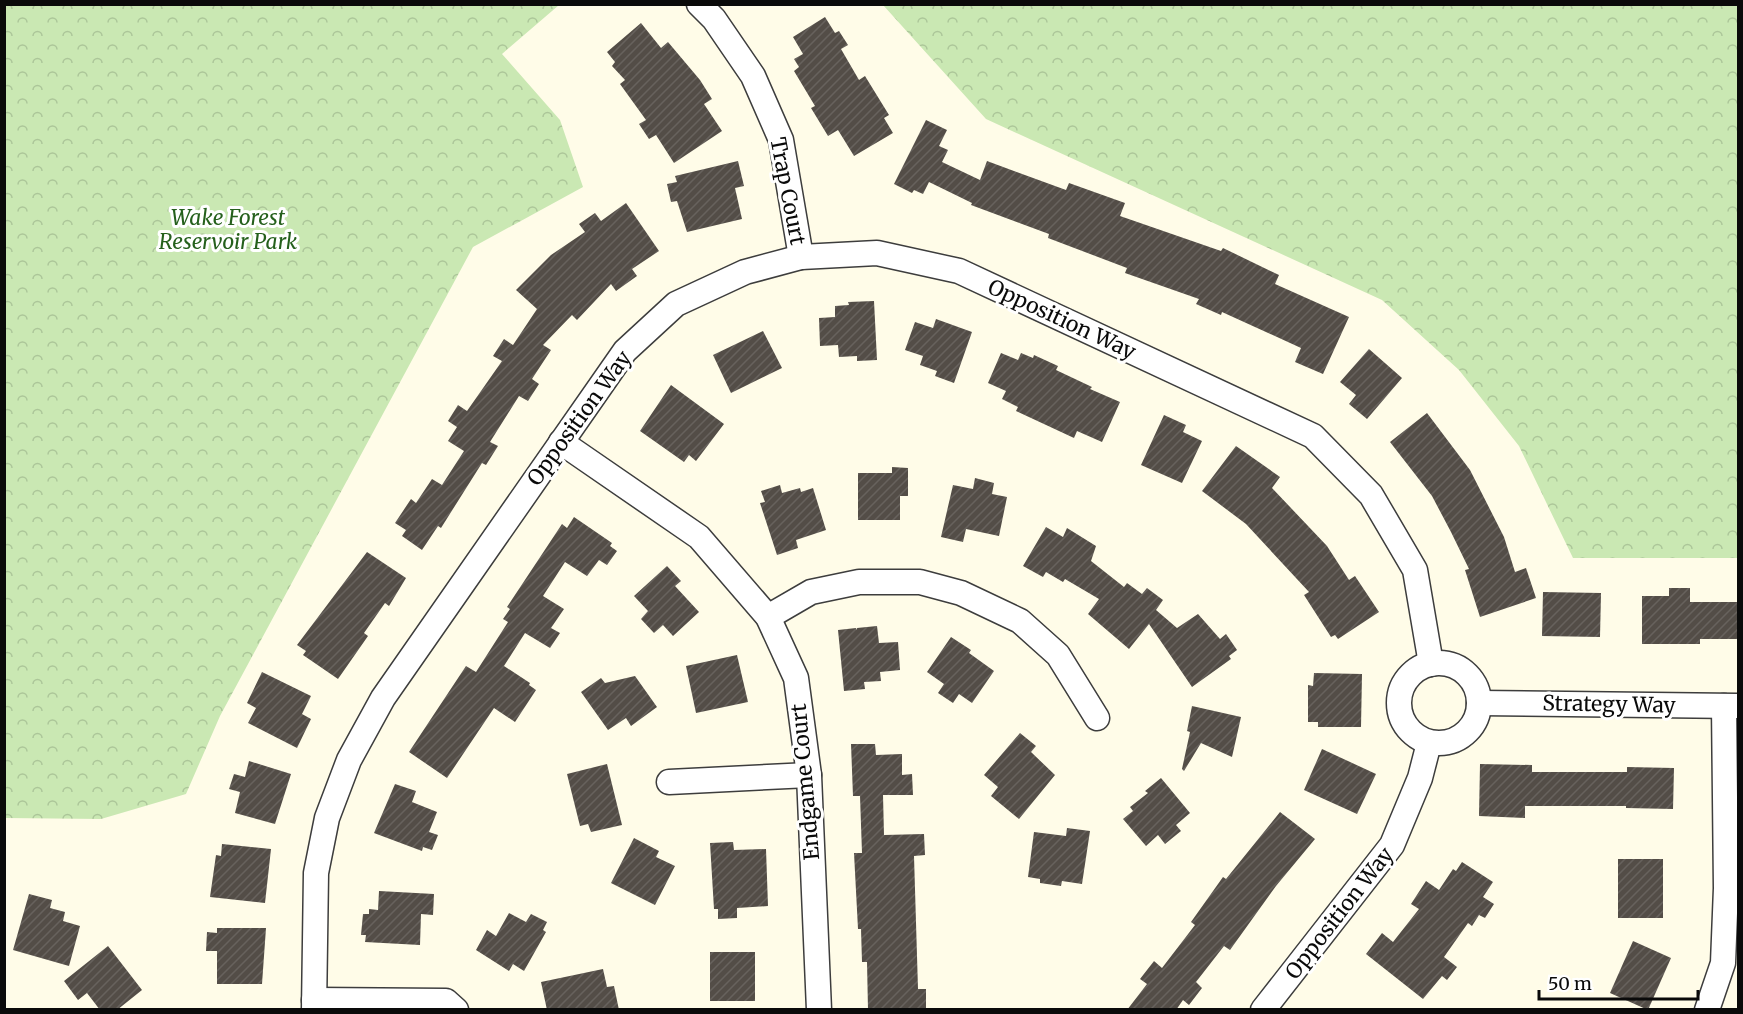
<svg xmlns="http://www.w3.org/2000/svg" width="1743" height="1014" font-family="Merriweather,serif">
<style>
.park{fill:url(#park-crowns)}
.building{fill:url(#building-hatch)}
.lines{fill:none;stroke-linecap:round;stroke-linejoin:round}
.minor-casing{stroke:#3d3d3d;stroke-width:27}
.minor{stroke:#fff;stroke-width:24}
.labels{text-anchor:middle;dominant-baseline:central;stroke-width:6;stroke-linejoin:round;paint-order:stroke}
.street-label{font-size:21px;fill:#0a0a0a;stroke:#fff}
.park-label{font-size:21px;font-style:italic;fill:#25601c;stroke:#fff}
</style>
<defs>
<pattern id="park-crowns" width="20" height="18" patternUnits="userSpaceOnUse" patternTransform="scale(1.5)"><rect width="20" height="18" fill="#cae8b3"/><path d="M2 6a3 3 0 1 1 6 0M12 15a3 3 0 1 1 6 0" fill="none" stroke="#acc699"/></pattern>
<pattern id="building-hatch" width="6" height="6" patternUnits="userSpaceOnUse" patternTransform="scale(1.5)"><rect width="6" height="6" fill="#534d47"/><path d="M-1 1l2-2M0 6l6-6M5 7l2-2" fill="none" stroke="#67625d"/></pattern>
</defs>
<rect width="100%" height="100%" fill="#fffce8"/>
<!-- park -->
<g class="park">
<path d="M5,4L559,5L502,54L560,120L583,187L473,247L220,716L186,794L101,819L5,818Z"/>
<path d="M883,5H1738V558H1573L1519,446L1459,370L1382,300L986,119Z"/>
</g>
<!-- building -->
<g class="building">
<path d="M825,17L835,33L839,31L848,45L841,49L859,80L865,76L889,115L884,118L893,133L854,156L838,130L828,136L811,108L815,106L794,71L799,67L794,59L803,54L793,37Z"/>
<path d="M641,23L661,48L668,42L700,80L712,99L704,104L722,131L674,163L656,135L649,139L639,124L646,120L620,84L625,80L612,66L615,62L607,52Z"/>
<path d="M926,120L947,130L939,146L948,150L942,162L980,180L987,161L1066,190L1069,183L1125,203L1120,216L1221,251L1223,248L1279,275L1275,284L1349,317L1323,374L1295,362L1301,348L1222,312L1221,315L1196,304L1199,299L1125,273L1127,268L1048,238L1049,234L971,205L972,203L929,182L923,194L914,190L912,193L894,184Z"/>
<path d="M738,161L744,186L735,188L742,219L687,232L677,201L671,202L667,184L677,182L675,176Z"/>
<path d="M626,203L659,251L632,269L637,276L616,291L611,284L577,320L572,315L543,345L551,350L532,379L539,384L528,401L519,396L490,442L498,446L486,465L482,463L441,528L438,526L422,550L402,536L406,530L395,523L411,499L416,503L432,479L442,485L464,451L448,441L457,427L448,421L458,405L467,411L502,361L493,356L504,339L513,345L537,309L516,290L551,255L585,232L579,224L595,213L601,221Z"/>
<path d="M874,301L877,360L857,361V356L839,357L838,345L820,346L819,318L835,317V306L849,305L848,302Z"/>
<path d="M936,319L972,332L954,383L935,376L937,371L920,365L923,356L905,350L915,322L933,328Z"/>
<path d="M763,331L782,368L731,393L713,355Z"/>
<path d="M1369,349L1402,378L1367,419L1349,404L1356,395L1340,382Z"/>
<path d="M1001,353L1018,360L1021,353L1033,358L1034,355L1058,366L1056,370L1092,387L1090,389L1120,402L1102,442L1077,431L1074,438L1016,411L1018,407L1002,399L1006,391L988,383Z"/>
<path d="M671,385L724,424L696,461L689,455L684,462L640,431Z"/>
<path d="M1427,413L1470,470L1504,537L1515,572L1526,568L1536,598L1480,617L1465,570L1469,569L1451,532L1432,496L1390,442Z"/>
<path d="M1164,415L1186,425L1183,432L1202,441L1182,483L1141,465Z"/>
<path d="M1236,446L1280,477L1272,488L1327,546L1349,580L1355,576L1379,612L1338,639L1335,635L1331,637L1304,595L1309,592L1246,524L1202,491Z"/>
<path d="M892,467L908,468V496H900V520H858V473H892Z"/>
<path d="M975,478L994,483L992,494L1007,497L999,536L966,529L963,542L941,537L953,485L973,489Z"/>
<path d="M780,485L782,493L800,488L801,492L813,488L826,530L796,540L798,548L777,555L760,503L765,502L761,491Z"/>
<path d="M574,517L612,543L610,546L617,551L607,565L599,560L587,576L565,562L543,596L564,609L551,628L560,633L550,648L525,633L504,666L530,683L529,685L536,690L515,722L494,708L447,778L409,752L466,666L476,672L508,622L503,619L510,609L507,607L562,524L567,528Z"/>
<path d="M1046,527L1063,537L1067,528L1096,546L1091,561L1124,587L1127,583L1142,594L1147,588L1163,600L1156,610L1177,628L1198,614L1220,639L1226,634L1237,650L1229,656L1231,659L1192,687L1149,624L1129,649L1088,614L1099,599L1065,579L1063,582L1046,572L1043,577L1023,566Z"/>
<path d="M367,552L406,578L389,606L385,603L364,633L368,636L338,679L303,655L306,651L297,645Z"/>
<path d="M667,566L681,581L675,586L699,612L673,636L663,625L654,633L641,619L648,611L634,596Z"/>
<path d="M1669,588H1690V602H1738V639H1700V644H1642V596H1669Z"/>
<path d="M1543,592L1601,593L1600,637L1542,636Z"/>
<path d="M877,626L879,643L898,642L900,670L880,672L881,681L864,682L865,689L844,691L838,630L856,628L857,630V628Z"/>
<path d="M951,637L971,650L969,653L994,671L972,703L959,694L953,703L938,693L944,684L927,672Z"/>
<path d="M737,655L748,702L696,713L686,666Z"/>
<path d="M262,672L311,696L302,714L311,719L297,748L248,723L256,708L247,703Z"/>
<path d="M1314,673L1362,674L1361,727H1318V722H1308V685L1313,686Z"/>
<path d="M635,676L657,707L631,726L626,718L608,730L581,692L601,678L605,683Z"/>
<path d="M1192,706L1241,717L1232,757L1201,743L1184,771L1182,769L1190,732L1187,731Z"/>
<path d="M1020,733L1036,746L1031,752L1055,775L1019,819L991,796L998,787L984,775Z"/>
<path d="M851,744H875L876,755L902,754V775L912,774L913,795H883L884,835L924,834L925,855L914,856L918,989H926V1010H868L867,962H862L861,929H858L854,853H862L860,796H853Z"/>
<path d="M1322,749L1376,774L1357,814L1304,790Z"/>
<path d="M249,761L291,774L275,824L235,813L240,792L229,789L234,774L245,777Z"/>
<path d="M607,764L622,825L591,832L588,824L580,826L567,774Z"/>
<path d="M1480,764L1532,765V772H1627V767L1674,768L1673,809L1626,808V806H1525V818L1479,816Z"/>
<path d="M1161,778L1190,813L1176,825L1181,831L1165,844L1158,835L1146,846L1123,819L1133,811L1130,807L1148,793L1145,791Z"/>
<path d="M395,784L416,791L412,802L437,812L429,832L438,835L432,850L423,847L422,851L374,833Z"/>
<path d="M1280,812L1315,839L1276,886L1230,950L1224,946L1196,982L1202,988L1189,1005L1183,1000L1176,1010H1127L1147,984L1140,979L1154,961L1162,968L1195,925L1191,922L1223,877L1226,879Z"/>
<path d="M1067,828L1090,831L1082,884L1062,881L1061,886L1040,883V879L1028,877L1034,832L1066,836Z"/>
<path d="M634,838L659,851L656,857L675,866L655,905L611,883Z"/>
<path d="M733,842L734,850L766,849L768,906L737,908V918L718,919V909H714L710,843Z"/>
<path d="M222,844L271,849L265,903L210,897L216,855L221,856Z"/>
<rect x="1618" y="859" width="45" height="59"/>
<path d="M1462,862L1493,882L1483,897L1494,904L1485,918L1479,915L1472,926L1468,923L1444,957L1457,967L1447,980L1442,976L1423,999L1366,954L1382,933L1393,942L1419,909L1411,904L1426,881L1439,890L1453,869L1456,871Z"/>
<path d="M379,891L434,894L433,915L421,914L420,945L365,942L366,935H361L363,914H369V909L378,910Z"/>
<path d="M29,894L52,900L50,908L65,912L63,921L80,926L69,966L13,950Z"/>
<path d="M509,913L526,922L531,914L547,922L543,930L546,932L524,971L513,964L509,971L476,950L487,930L496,936Z"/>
<path d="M217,928H266L262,984H217V951H206L207,932L217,933Z"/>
<path d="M1633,941L1671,958L1648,1010L1610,993Z"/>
<path d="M108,946L142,990L117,1010H100L87,993L78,1000L64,981Z"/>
<rect x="710" y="952" width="45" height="49"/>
<path d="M603,969L607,987L614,986L619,1010H547L541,982Z"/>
</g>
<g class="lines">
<!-- minor casing -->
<g class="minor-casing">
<g id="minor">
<path d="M699,4L714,19L753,76L781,140L801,257"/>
<path d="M561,442L699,537L768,617L796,678L809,775L819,1010"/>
<path d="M768,617L811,592L859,582H920L961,593L1020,621L1058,655L1097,718"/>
<circle cx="1439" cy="703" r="40"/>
<path d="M1479,703L1738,706"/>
<path d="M669,782L809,775"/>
<path d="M314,1000L446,1001L456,1010"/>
<path d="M314,1010L316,873L327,818L349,760L383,698L625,351L676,304L745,272L801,257L877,253L959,271L1313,436L1371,495L1415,570L1431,664"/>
<path d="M1263,1010L1392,845L1420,778L1429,743"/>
<path d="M1707,1010L1723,963L1726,888L1724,706"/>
</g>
</g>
<!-- minor -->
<use href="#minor" class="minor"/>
</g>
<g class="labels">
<!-- street labels -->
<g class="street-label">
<text transform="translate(788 191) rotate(79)">Trap Court</text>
<text transform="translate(1062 319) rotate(25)">Opposition Way</text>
<text transform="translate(579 418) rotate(-54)">Opposition Way</text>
<text transform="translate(1609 704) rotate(1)">Strategy Way</text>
<text transform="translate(805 782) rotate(-95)">Endgame Court</text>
<text transform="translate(1339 913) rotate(-52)">Opposition Way</text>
</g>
<!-- park labels -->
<g class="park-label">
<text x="228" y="217">Wake Forest<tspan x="228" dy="24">Reservoir Park</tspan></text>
</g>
</g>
<!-- border -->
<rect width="1743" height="1014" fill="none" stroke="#0a0a0a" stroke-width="12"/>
<!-- scale -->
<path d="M1539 990v9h159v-9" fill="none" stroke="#0a0a0a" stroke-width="3"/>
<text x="1548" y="990" font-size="18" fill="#0a0a0a" stroke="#ffffff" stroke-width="4.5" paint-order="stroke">50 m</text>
</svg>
